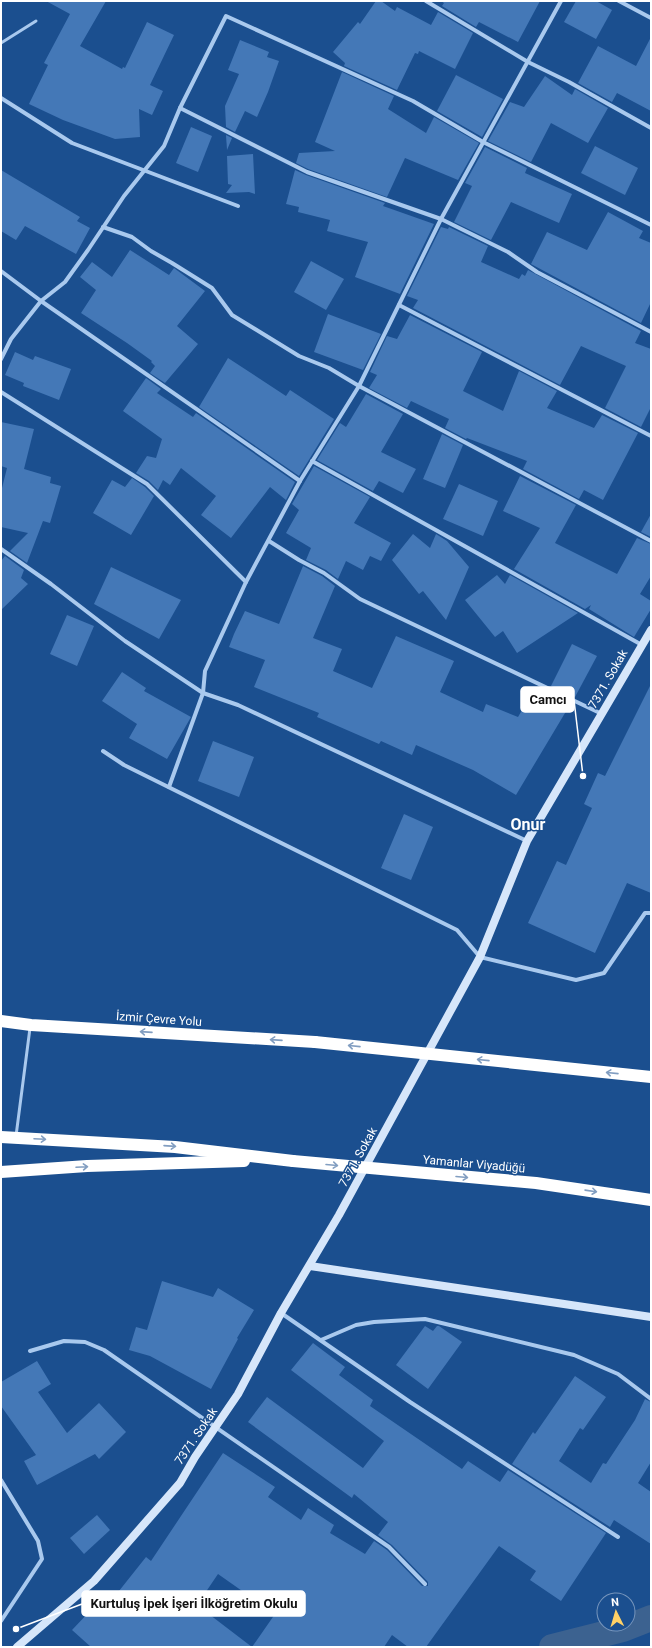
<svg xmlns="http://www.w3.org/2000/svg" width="652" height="1648" font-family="Roboto,sans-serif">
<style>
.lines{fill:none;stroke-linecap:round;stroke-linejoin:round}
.canal{stroke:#3c6290;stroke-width:26}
.building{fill:#4478b7}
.lane{stroke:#a9c9ee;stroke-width:3}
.street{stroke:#a9c9ee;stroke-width:4}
.secondary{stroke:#d6e6fa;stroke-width:8}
.highway{stroke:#fff;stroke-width:12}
.highway-bridge{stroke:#fff;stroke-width:12}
.oneway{stroke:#829ec1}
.labels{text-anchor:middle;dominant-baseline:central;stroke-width:3;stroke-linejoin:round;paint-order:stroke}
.street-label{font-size:12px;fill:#fff;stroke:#1b4f8f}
.district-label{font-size:16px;font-weight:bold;fill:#fff;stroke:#1b4f8f}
.leader{fill:none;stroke:#fff;stroke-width:1.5}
.callout-dot{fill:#fff;stroke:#1b4f8f;stroke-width:1.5}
.callout{fill:#fff;stroke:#fff;stroke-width:1.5}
.callout-label{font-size:13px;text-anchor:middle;font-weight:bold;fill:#111}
</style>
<rect width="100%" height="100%" fill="#1b4f8f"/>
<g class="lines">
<!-- canal -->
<path class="canal" d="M552,1647L623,1629L651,1618"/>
</g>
<!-- building -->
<g class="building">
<path d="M46,1H106L80,46L122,69L123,67L125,68L147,22L174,35L150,85L163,91L152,115L139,109L140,137L115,139L63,120L29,104L48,65L44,63L70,14Z"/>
<path d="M376,1H381L395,11L397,7L431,25L438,12L473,33L455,69L419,51L418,54L415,53L397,90L344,66L345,63L333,52L358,22L360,24Z"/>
<path d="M441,1H540L518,42L479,22L476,27L442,6L444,3Z"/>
<path d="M576,1H596L612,10L596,39L564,22Z"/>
<path d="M651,37V111L617,93L612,102L578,83L598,46L636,66Z"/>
<path d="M240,40L269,52L267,57L279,61L268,92L257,117L245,111L235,132L226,127L225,106L239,74L228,70Z"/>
<path d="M342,72L394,96L388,109L426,133L434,117L479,143L458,180L405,158L387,197L308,169L296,163L299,153L335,151L315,142Z"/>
<path d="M456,75L503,99L482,137L437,111Z"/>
<path d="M545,76L572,95L575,89L608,108L588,143L551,123L531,162L488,141L510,102L524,107Z"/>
<path d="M191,127L212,136L198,172L176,163Z"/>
<path d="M226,135L232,138L227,150Z"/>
<path d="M595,146L638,168L625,195L581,173Z"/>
<path d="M485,147L527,168L525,173L572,194L559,223L511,202L491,240L454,222L472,186L465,183Z"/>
<path d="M253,154L255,194L249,192L226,193L232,185L228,184L227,156Z"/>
<path d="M1,170L80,217L77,221L90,228L76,254L25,226L16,240L1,231Z"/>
<path d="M295,170L306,175L385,203L383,206L434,224L400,294L355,277L368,242L327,231L330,220L298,212L299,207L286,204Z"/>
<path d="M608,212L643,231L639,238L651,243V302L641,323L531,264L547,232L587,250Z"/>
<path d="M441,227L448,229L449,227L451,228L488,246L481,262L519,279L522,274L525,276L528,270L641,331L635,343L651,349V407L641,427L605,408L626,366L581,346L560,385L413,308L418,300L407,296Z"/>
<path d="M130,250L169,275L174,268L205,291L177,326L198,344L165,383L150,373L155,366L151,362L152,361L127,343L81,313L96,290L80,277L92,262L112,277Z"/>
<path d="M311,261L344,279L326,310L294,292Z"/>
<path d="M328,314L381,334L363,370L314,352Z"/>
<path d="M410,315L482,352L463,391L503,411L519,371L557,391L547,408L594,428L602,415L638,433L603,500L584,490L579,499L523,469L527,461L467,438L466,439L445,428L449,419L411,401L407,408L369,388L377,375L370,372L387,336L397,339Z"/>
<path d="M15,352L33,360L35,356L71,369L59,400L23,386L24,383L5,375Z"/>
<path d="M228,358L286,396L290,390L334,419L299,476L199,407Z"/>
<path d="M146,378L161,389L157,393L193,417L196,413L295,482L286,500L270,487L231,538L201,515L216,496L181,468L170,485L163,480L158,490L149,481L136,473L147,456L156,458L162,439L123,411Z"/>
<path d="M366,394L403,414L381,452L416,469L403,493L379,481L373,491L317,460L340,423L346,427Z"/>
<path d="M1,422L34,429L24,469L51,477L50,483L61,486L50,523L43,521L27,563L10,551L28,533L1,527V492L7,468L1,466Z"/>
<path d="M442,434L463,445L445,488L423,479Z"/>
<path d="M314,466L370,497L354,523L391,543L381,561L370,556L363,570L346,561L338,579L326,570L306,560L311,548L286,533L299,510L292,504Z"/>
<path d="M520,476L576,505L555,543L617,574L637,538L651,544V576L640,594L651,601V609L634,637L589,609L591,605L585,609L514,569L540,528L503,511Z"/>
<path d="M132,478L145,487L154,496L131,535L93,513L112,480L125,487Z"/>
<path d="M459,484L498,501L483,536L443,519Z"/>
<path d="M651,514V537L641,532Z"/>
<path d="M413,534L430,548L436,534L447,541L469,567L446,620L423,591L419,594L392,560Z"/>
<path d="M5,556L24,570L21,578L28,584L1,610V561Z"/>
<path d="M303,566L322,576L335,586L313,638L342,649L333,671L372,688L396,636L454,661L440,692L483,712L486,704L518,717L532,693L544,701L548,692L571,703L516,795L473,770L416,745L412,755L381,741L379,744L317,717L319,713L254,687L265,660L229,647L234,634L245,611L279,624Z"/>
<path d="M111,567L181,600L159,639L94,604Z"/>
<path d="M497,575L505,584L510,575L578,613L517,653L503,631L495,637L465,600Z"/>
<path d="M67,615L94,626L77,666L50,654Z"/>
<path d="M572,644L597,656L575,697L551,686Z"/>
<path d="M122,672L146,688L144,691L191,717L167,759L129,738L137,724L102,701Z"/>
<path d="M651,684V893L627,883L595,953L528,923L557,861L566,865L592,808L584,804L598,773L605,776Z"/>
<path d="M213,741L254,757L239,797L198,781Z"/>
<path d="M404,814L433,827L411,880L381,868Z"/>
<path d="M162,1281L213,1297L218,1288L254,1310L237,1338L238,1339L211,1389L150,1356L129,1350L136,1327L147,1330Z"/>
<path d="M425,1326L433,1331L437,1326H439L462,1342L428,1389L396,1365Z"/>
<path d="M313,1343L345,1367L339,1375L373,1400L370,1406L462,1469L468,1461L500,1482L508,1470L606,1533L561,1601L530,1580L536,1571L499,1546L426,1647H408L392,1635L384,1647H252L275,1614L218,1574L197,1605L252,1647H91L72,1630L109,1591L115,1596L146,1557L151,1561L223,1453L275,1487L268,1497L301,1520L308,1508L334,1525L330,1533L365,1554L374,1541L387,1550L422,1586H428V1582L392,1545L378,1535L388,1522L354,1494L352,1498L248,1422L267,1397L363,1468L384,1441L291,1370Z"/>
<path d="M37,1361L51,1384L38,1392L67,1433L99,1403L126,1432L99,1459L95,1454L37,1485L24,1461L36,1455L1,1406V1382Z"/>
<path d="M575,1376L606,1397L583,1430L580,1428L559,1461L591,1483L603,1463L606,1464L635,1420L645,1399L651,1402V1462L638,1483L651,1492V1544L614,1520L610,1527L512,1464L533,1432L535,1434Z"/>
<path d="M97,1515L110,1530L84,1554L70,1538Z"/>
</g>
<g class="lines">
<!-- lane -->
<g class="lane">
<path d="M1,43L36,21"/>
<path d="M16,1136L30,1028"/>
</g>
<!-- street -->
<g class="street">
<path d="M426,1L528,62L569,82L651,128"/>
<path d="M619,1L651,18"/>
<path d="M1,98L72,143L238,206"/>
<path d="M180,108L307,172L441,219L508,252L537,272L651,332"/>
<path d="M103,227L132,237L151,251L172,263L212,288L232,315L299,356L329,368L359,386L651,541"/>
<path d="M1,271L41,301L300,481"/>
<path d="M399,305L651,436"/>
<path d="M1,359L11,339L41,301L65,282L88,250L124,196L164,146L180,108L226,16L413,101L483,142L651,225"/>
<path d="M1,392L147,484L246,582"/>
<path d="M312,461L642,645"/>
<path d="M269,541L299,560L324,573L360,599L602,714"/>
<path d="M1,549L51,584L125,641L203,693L238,705L527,841"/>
<path d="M103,751L124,765L457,930L480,957L576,980L604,973L645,913H651"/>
<path d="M169,787L203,693L205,671L246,582L300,481L359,386L441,219L561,1"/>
<path d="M281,1313L410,1402L618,1537"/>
<path d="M321,1340L356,1325L374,1322L425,1319L574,1355L618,1374L651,1399"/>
<path d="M30,1351L64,1341L85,1342L104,1350L389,1547L425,1584"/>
<path d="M1,1480L38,1541L42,1559L1,1621"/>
</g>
<!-- secondary -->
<g class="secondary">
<path d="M310,1266L651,1317"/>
<path d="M17,1647L94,1581L180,1483L195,1457L238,1394L281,1313L339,1215L480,957L527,841L651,630"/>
</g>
<!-- highway -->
<g class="highway">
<path d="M1,1021L31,1025L315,1042"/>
<path d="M1,1137L175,1147L293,1161"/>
<path d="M1,1172L87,1166L244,1161"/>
</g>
<!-- highway-bridge -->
<g class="highway-bridge">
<path d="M315,1042L651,1077"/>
<path d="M293,1161L536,1183L651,1200"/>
</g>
</g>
<!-- one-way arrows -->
<defs><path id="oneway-shaft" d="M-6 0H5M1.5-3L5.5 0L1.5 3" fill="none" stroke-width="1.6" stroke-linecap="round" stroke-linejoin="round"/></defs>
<g class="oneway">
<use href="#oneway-shaft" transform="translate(146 1032) rotate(-176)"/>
<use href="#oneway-shaft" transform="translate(276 1040) rotate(-176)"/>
<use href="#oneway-shaft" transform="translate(354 1046) rotate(-174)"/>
<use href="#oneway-shaft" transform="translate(483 1060) rotate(-174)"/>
<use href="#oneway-shaft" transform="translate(612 1073) rotate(-174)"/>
<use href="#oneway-shaft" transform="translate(40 1139) rotate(3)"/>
<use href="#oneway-shaft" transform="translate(170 1146) rotate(4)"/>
<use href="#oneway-shaft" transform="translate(332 1165) rotate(5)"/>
<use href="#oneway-shaft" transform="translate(82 1167) rotate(-3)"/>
<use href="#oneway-shaft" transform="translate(462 1177) rotate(5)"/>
<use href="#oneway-shaft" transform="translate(591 1191) rotate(8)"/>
</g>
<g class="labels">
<!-- street labels -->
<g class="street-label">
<text transform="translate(608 679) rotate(-60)">7371. Sokak</text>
<text transform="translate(159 1019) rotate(4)">İzmir Çevre Yolu</text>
<text transform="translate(358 1157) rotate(-61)">7371. Sokak</text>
<text transform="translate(474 1164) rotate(5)">Yamanlar Viyadüğü</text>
<text transform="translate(196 1436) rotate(-56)">7371. Sokak</text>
</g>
<!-- district labels -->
<g class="district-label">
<text x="528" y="824">Onur</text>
</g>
</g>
<!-- callouts -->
<path class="leader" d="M583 776L574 700M16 1629L82 1604"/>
<g class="callout-dot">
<circle cx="583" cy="776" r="4"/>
<circle cx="16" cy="1629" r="4"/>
</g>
<g class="callout">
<rect x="521" y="687" width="53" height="25" rx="4"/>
<rect x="82" y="1591" width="223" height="25" rx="4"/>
</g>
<g class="callout-label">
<text x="548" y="704">Camcı</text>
<text x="194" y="1608">Kurtuluş İpek İşeri İlköğretim Okulu</text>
</g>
<!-- border -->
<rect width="652" height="1648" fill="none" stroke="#ffffff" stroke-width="4"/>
<!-- north arrow -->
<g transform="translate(616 1612) rotate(355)"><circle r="19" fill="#1b4f8f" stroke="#7695bc"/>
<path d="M0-3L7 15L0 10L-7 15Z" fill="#ffd166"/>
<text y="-6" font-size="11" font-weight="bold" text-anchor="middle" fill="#ffffff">N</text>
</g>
</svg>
